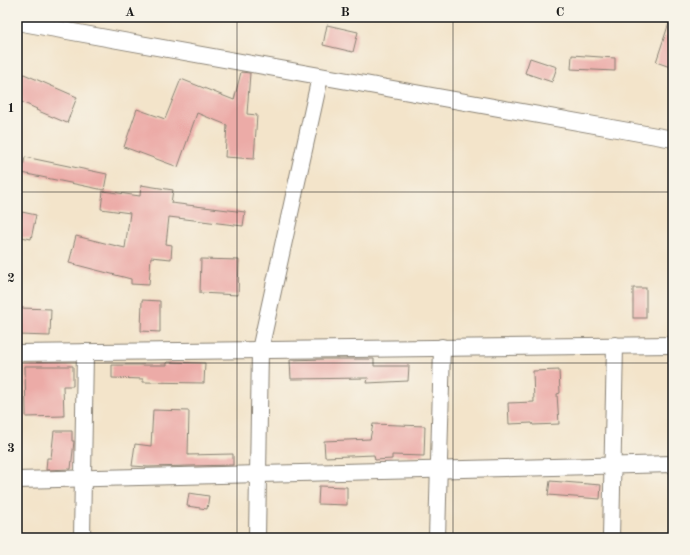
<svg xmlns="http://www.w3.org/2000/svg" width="690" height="555" font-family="'Old Standard TT',serif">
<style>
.building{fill:#ecaba7}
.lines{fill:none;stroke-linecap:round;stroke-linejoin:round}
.minor-casing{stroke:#888073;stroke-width:18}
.minor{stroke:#fff;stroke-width:16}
.grid{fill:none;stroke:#1c1c1c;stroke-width:1;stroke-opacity:0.55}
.neatline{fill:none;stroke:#1c1c1c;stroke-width:1.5}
.grid-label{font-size:13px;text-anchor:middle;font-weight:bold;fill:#1c1c1c}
</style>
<rect width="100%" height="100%" fill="#f7f3e8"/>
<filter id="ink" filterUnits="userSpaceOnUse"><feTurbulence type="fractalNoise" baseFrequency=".025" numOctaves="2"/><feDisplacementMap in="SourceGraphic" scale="8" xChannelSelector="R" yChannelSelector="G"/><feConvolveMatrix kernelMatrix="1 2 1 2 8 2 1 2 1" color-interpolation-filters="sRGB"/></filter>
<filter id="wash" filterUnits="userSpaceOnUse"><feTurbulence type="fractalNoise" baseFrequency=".012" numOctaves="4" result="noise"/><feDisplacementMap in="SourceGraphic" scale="16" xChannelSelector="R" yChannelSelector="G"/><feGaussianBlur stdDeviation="0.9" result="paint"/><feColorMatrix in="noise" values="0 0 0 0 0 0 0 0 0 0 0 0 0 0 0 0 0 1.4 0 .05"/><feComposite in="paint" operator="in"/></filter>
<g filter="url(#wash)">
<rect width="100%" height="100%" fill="#f3e4ca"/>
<g id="blocks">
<!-- building -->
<g class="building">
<path d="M670,20H673V68L656,62Z"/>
<path d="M327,25L358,32L353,52L323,45Z"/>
<path d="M572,55L615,58V71L571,69Z"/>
<path d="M530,58L557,67L552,82L525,73Z"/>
<path d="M17,71L77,97L67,123L36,110L37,109L17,100Z"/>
<path d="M241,72L250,73L247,114L257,115L254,159L225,157L227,125L197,113L178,167L124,147L137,109L165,119L181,79L234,100Z"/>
<path d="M25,157L107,174L104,190L22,173Z"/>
<path d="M141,185L173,190L171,203L245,212L243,226L169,217L166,244L172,245L171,259L151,257L149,285L131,284V279L69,263L76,236L125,248L130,213L101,209L103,191L140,196Z"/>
<path d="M22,212L36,215L31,239L17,236Z"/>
<path d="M201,259L239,260L238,295L200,293Z"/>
<rect x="633" y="288" width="13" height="30"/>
<path d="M142,300L160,301V332L141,331Z"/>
<path d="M20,308L51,309L50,336L19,335Z"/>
<path d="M323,359H374V366H409L408,381L367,383L368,378L291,379L290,360Z"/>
<path d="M167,362L205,363L204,383L143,382V379L112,378V365H167Z"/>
<path d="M25,366H73V386H63L64,416L26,417Z"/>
<path d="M559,370L560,393L557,394L559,424L533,425L532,423L509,424L508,403L534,402L533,371Z"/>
<path d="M153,410L189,411L188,455L233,454V465L148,467L132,466L135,444L151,446Z"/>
<path d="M373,424L425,426L424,456L392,455V459L375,460L374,455L325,457L324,441L370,439Z"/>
<path d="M54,431H72V441H74L71,469L46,470L47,458H51Z"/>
<path d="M550,481L601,485L600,499L548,495Z"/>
<path d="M319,486L347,487V505L318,504Z"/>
<path d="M189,493L209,496L207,509L187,506Z"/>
</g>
</g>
</g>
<g filter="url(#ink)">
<use href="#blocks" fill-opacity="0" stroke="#888073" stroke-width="1"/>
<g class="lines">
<!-- minor casing -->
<g class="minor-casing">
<g id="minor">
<path d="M17,22L673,139"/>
<path d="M17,353L673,345"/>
<path d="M17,480L673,464"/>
<path d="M82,538L85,352"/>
<path d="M257,538L260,350L320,77"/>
<path d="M437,538L442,347"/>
<path d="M611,538L615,345"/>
</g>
</g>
<!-- minor -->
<use href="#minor" class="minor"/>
</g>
</g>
<!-- grid -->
<path class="grid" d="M237,17V538M453,17V538M17,192H673M17,363H673"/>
<!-- margin -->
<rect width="690" height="555" fill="none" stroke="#f7f3e8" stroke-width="44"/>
<rect x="22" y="22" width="646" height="511" class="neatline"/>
<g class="grid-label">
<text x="130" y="16">A</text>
<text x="345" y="16">B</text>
<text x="560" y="16">C</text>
<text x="11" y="112">1</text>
<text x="11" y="282">2</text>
<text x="11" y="452">3</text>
</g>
</svg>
